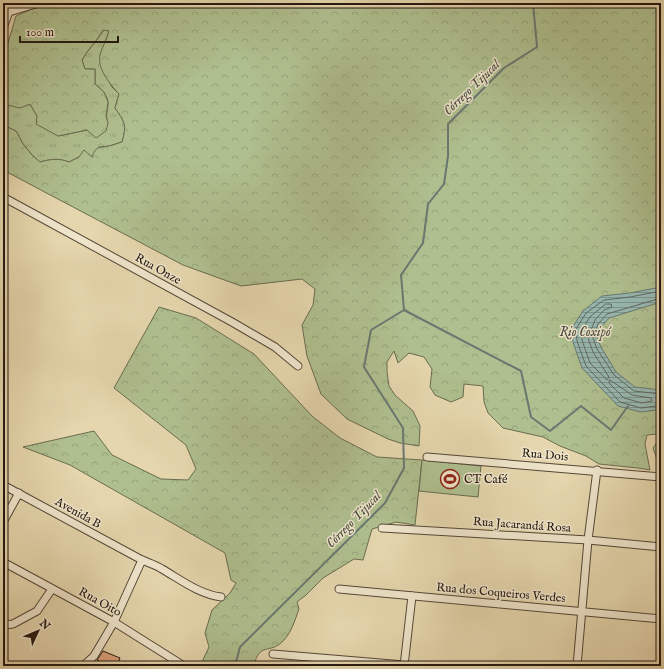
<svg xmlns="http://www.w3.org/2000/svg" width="664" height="669" font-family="'IM FELL English',serif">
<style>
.grass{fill:url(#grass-tufts);stroke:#6a6c50}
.forest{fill:url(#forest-crowns);stroke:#6a6c50}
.pitch{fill:#afbf8f;stroke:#6a6c50}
.water{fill:url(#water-rules);stroke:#697871}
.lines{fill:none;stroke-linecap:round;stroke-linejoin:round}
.shore{stroke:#5e6860;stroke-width:1}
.stream{stroke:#697871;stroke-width:2}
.building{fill:#dba17b;stroke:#241910}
.minor-casing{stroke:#544837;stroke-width:9}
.minor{stroke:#eee4ca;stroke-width:7}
.labels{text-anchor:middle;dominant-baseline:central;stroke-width:3;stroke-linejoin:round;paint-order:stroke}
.street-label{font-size:12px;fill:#241910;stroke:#eee4ca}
.poi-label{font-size:12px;fill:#241910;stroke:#eee4ca;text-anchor:start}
.water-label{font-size:13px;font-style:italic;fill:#464940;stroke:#eee4ca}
</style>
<defs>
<pattern id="grass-tufts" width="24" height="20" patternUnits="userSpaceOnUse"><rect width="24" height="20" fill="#afbf8f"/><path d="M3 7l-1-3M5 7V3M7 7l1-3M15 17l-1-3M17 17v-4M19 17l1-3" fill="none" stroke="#96a47a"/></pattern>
<pattern id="forest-crowns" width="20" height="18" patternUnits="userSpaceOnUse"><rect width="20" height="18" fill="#afbf8f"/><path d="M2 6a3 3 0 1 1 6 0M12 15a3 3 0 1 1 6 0" fill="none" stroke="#96a47a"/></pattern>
<pattern id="water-rules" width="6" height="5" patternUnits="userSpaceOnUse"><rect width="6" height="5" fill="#97b8b1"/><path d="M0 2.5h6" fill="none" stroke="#7b958f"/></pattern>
</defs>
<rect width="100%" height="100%" fill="#e5d6ad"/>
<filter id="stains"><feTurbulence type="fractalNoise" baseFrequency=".005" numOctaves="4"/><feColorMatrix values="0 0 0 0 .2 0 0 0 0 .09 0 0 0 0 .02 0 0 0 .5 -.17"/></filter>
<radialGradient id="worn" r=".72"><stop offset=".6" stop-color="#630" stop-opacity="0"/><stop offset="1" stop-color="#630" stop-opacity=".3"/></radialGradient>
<!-- grass -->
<path class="grass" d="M104,30L109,31L100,56L111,86L119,94L115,108C125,122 127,125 122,142L109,146L99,147L92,158L79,157L69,162C59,158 51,159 40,162L32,155L23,144L16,131L5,126L3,128V104L9,105L30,104L37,116L58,136L87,130L108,123C105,114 108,112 108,103C108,95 101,89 95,84V69H85L82,60C88,49 97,41 104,30Z"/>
<!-- forest -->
<g class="forest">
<path d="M51,3H156L164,4L169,3H661V464L658,462L653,448L658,441V434L647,435L645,444L650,470L638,468L599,464L586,456L560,446L543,437L503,428L488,413L484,402L483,386L464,384L463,397L451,402L435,395L430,387L432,369L424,357L409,353L398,363L394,351L387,362V372L389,386L395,395L413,411L420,426L419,446L400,443L388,439L347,419L321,394L307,356L302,325L313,305L315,289L302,279L241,286L183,265L3,170V128L5,126L16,131L23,144L32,155L40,162C51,159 59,158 69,162L79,157L84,150L92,157C96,146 98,148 109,146C114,145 118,143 122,142C127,125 125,122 115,108L119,94C110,84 97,69 100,55C102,47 107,39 109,31L103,30C97,41 88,49 82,60L85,69H95V84L104,92L108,102L106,116L108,123L106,131L96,138L87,130L58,136L36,124L37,116L30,104L20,108L3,104V59L16,16L43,4Z"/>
<path d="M159,307L196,318L254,354L312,416L340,438L377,457L422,460L415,525L396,522L372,529L363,560L354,559L323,578L306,595L297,602L299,609C295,620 291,634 282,642C270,654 259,642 254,666H200L209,647L205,633L212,610L230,593L236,583L231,580L225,553L70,465L23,447L94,431L112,455L161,479L188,480L196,469L186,445L114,388Z"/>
</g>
<!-- pitch -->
<path class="pitch" d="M422,460L481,466L478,497L419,491Z"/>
<!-- water -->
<path class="water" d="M661,287V302L609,318L602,326L597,338L601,347L616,372L635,387L661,390V412L656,410L641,412L618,406L582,368L573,342L572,328L583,311L602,296L630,293Z"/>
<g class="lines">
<!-- shore -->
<g class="shore">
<path d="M661,291L630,297L604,300L586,313L576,329L577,341L586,366L620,402L641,408L656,406L661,408"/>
<path d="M661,298L607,314L598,324L593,338L597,349L614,375L634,391L661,394"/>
<path d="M606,304H611L612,307L604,310L595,320L588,338L593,352L609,377L607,380L590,363L582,340L581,331L590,317Z"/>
<path d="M610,380L632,395L651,398L652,401L642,403L624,398L609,383Z"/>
</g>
<!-- stream -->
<g class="stream">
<path d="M404,310L521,371L531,417L550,431L581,406L611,430L628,406"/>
<path d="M235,666L240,647L385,503L404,468L403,428L364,367L371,330L404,310L401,275L423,243L428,204L444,184L448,156V124L504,68L537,47L533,3"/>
</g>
</g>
<!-- building -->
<path class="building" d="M103,651L120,658L117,666H110L97,660Z"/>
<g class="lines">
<!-- minor casing -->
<g class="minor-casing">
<g id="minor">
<path d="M9,12L39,3"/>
<path d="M3,28L12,3"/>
<path d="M3,197L232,322L275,347L298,366"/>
<path d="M427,457L661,477"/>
<path d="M3,485L142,560C149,563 156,565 162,569C181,580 199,594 221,597"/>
<path d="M3,522L19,493"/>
<path d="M382,528L588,540L661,547"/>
<path d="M3,562L114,622L184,666"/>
<path d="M339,589L661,619"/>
<path d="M3,625L13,624L37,611L52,589"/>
<path d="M273,654L416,666"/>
<path d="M83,666L94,656L114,622L142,560"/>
<path d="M404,666L412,596"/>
<path d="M577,666L588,540L597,470"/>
</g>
</g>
<!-- minor -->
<use href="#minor" class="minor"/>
</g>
<!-- icons -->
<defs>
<g id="stadium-ring" transform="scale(1)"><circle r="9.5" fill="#eee4ca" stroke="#8f2418" stroke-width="1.5"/><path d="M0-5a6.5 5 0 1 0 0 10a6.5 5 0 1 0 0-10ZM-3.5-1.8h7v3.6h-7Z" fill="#8f2418"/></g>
</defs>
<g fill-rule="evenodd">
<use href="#stadium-ring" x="450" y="479"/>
</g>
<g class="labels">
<!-- street labels -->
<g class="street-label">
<text transform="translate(158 269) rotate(29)">Rua Onze</text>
<text transform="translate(545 455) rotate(5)">Rua Dois</text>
<text transform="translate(78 513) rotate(29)">Avenida B</text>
<text transform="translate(522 525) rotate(4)">Rua Jacarandá Rosa</text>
<text transform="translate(501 593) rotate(5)">Rua dos Coqueiros Verdes</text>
<text transform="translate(100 602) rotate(29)">Rua Oito</text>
</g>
<!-- poi labels -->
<g class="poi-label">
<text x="464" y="479">CT Café</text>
</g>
<!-- water labels -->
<g class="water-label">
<text transform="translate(472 88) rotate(-44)">Córrego Tijucal</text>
<text x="585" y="332">Rio Coxipó</text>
<text transform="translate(354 520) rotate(-46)">Córrego Tijucal</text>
</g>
</g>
<!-- margin -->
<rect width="664" height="669" fill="none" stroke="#e5d6ad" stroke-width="16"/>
<rect x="4" y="4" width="656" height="661" fill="none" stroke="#241910" stroke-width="2"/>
<rect x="8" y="8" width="648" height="653" fill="none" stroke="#241910"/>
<!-- north arrow -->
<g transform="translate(38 631) rotate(46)" stroke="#eee4ca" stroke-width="3" paint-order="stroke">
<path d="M0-3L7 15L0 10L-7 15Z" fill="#241910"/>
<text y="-6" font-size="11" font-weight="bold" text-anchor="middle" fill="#241910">N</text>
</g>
<!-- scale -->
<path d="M20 36v6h98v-6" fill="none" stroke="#241910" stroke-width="2"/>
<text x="26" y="36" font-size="12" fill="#241910" stroke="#eee4ca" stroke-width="3" paint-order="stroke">100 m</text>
<rect width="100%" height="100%" filter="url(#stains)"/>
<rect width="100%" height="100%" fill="url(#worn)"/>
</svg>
